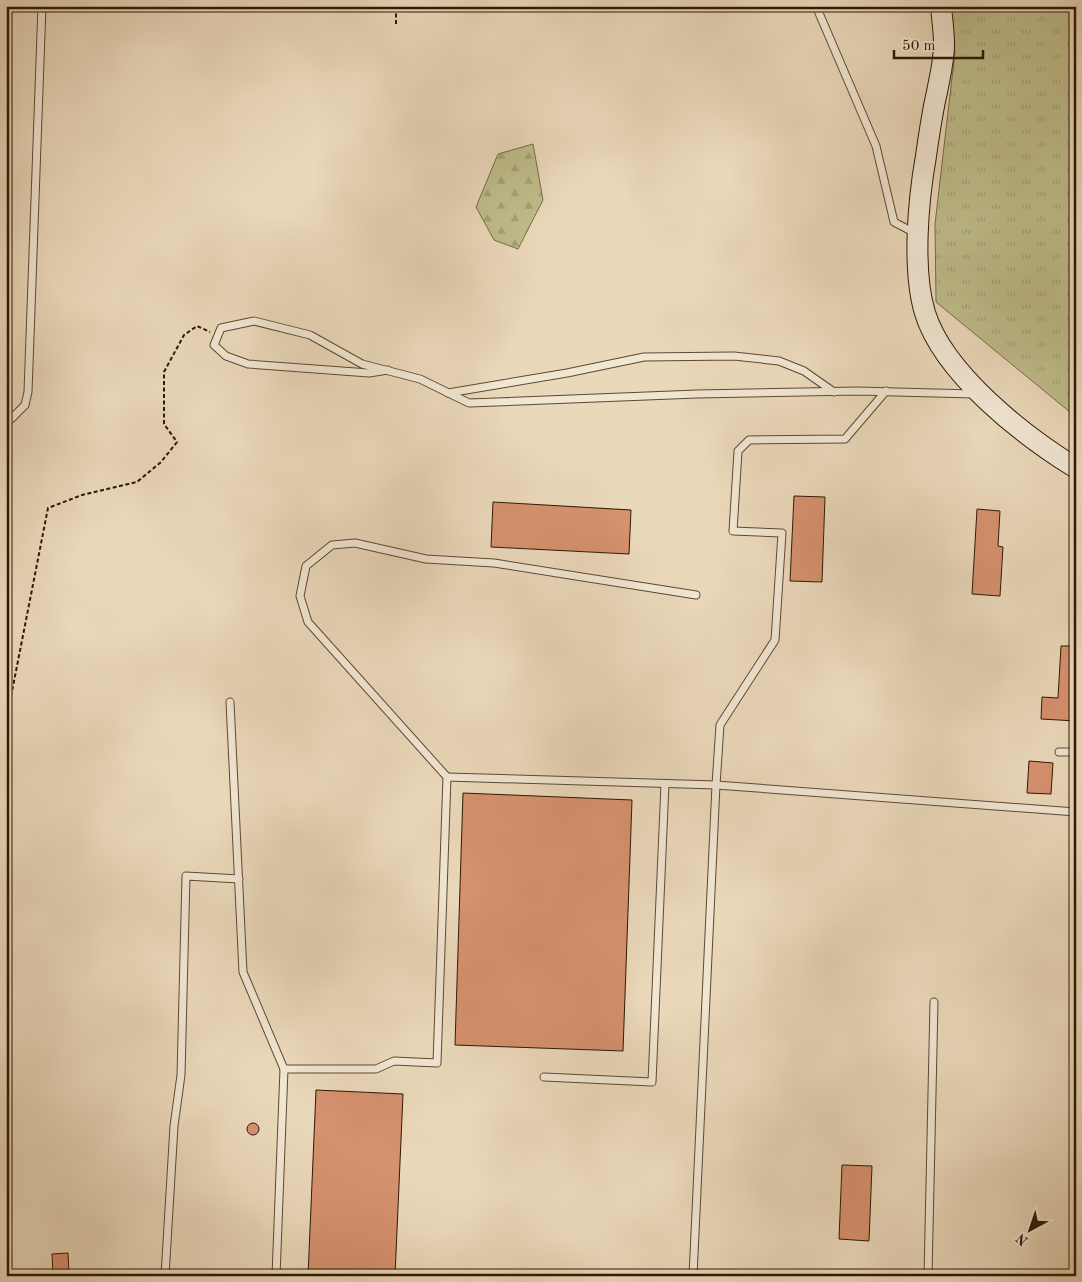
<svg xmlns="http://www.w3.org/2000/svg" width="1082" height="1282" font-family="'Old Standard TT',serif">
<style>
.grass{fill:url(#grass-tufts);stroke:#766a47}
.forest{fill:url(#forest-firs);stroke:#766a47}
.building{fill:#d6916f;stroke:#2d1903}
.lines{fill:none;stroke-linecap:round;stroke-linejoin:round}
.lane-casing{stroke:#5c4931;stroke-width:9}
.secondary-casing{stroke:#2d1903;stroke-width:22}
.path{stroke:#2d1903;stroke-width:2;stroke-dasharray:4 2.5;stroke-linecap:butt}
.lane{stroke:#f1e6d2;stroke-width:7}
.secondary{stroke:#f1e6d2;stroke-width:20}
</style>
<defs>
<pattern id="grass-tufts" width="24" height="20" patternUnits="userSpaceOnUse" patternTransform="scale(1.25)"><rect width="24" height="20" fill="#bfbc8b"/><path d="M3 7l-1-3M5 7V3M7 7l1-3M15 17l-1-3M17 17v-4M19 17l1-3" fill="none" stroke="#a4a176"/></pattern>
<pattern id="forest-firs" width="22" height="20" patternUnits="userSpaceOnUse" patternTransform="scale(1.25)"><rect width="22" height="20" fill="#bfbc8b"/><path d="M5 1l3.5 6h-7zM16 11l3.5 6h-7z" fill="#a4a176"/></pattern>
</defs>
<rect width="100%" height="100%" fill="#ead8ba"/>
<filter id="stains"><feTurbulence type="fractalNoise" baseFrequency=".004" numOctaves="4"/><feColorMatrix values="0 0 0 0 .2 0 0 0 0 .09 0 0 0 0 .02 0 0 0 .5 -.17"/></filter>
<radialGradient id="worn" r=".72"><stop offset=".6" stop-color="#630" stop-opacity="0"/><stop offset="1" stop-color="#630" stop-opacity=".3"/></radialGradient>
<!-- grass -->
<path class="grass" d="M950,6H1076V417L936,302L935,224L955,52Z"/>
<!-- forest -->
<path class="forest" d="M533,144L543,200L518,249L494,240L476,207L498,154Z"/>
<!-- building -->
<g class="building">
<path d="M794,496L825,497L822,582L790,581Z"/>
<path d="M493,502L631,510L629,554L491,547Z"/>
<path d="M977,509L1000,511L998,546L1003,547L1000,596L972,594Z"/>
<path d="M1061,646H1076V721L1041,719L1042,697L1058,698Z"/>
<path d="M1029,761L1053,763L1051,794L1027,793Z"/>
<path d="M463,793L632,800L623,1051L455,1045Z"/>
<path d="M316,1090L403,1094L395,1276H308Z"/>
<circle cx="253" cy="1129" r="6"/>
<path d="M842,1165L872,1166L869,1241L839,1239Z"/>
<path d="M68,1253L69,1274L53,1275L52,1254Z"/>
</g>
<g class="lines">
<!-- lane casing -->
<g class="lane-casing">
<g id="lane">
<path d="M816,6L876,146L894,222L915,233"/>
<path d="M388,370L369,373L248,364L226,356L214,345L221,328L254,321L310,335L362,364L420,379L469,403L697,394L857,391L974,394"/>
<path d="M448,393L567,373L644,357L734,356L779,361L804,371L834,392"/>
<path d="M6,420L11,419L25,405L28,392L42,6"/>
<path d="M230,702L243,972L284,1069"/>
<path d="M1059,752H1076"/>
<path d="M447,777L308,622L300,596L306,566L332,545L355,543L426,559L494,563L696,595"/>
<path d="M544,1077L652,1082L665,784"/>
<path d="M693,1274L724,1276"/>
<path d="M165,1276L174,1126L181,1075L186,876L239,879"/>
<path d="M276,1276L284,1069H376L394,1061L437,1063L447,777L716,785L1076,812"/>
<path d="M693,1276L716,785L720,725L775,640L782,533L733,531L738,451L749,440L845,439L886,391"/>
<path d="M928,1276L934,1002"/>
</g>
</g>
<!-- secondary casing -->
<g class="secondary-casing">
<path id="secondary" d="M941,6C942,19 944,31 944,44C944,61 940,76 937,92C932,113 929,135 926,156C918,201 912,270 925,313C944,374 1024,436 1076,468"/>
</g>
<!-- path -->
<g class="path">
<path d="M396,24V6"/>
<path d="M6,722L48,508L82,495L137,482L161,462L177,442L164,424V372L184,335L197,326L210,332"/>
</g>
<!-- lane -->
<use href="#lane" class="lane"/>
<!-- secondary -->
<use href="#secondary" class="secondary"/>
</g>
<!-- margin -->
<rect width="1082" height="1282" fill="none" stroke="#ead8ba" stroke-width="25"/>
<rect x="8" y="8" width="1067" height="1267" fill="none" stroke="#2d1903" stroke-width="2.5"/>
<rect x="12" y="12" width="1057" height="1257" fill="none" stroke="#2d1903"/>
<!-- north arrow -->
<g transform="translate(1030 1230) rotate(220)" stroke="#f1e6d2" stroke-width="4" paint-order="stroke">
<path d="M0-4L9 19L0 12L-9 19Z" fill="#2d1903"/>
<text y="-8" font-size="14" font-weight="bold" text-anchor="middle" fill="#2d1903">N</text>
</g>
<!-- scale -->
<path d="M894 50v8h89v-8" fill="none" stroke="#2d1903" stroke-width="2.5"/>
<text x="902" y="50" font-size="15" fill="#2d1903" stroke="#f1e6d2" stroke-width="4" paint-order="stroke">50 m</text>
<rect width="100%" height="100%" filter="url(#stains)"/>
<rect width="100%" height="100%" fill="url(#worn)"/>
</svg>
